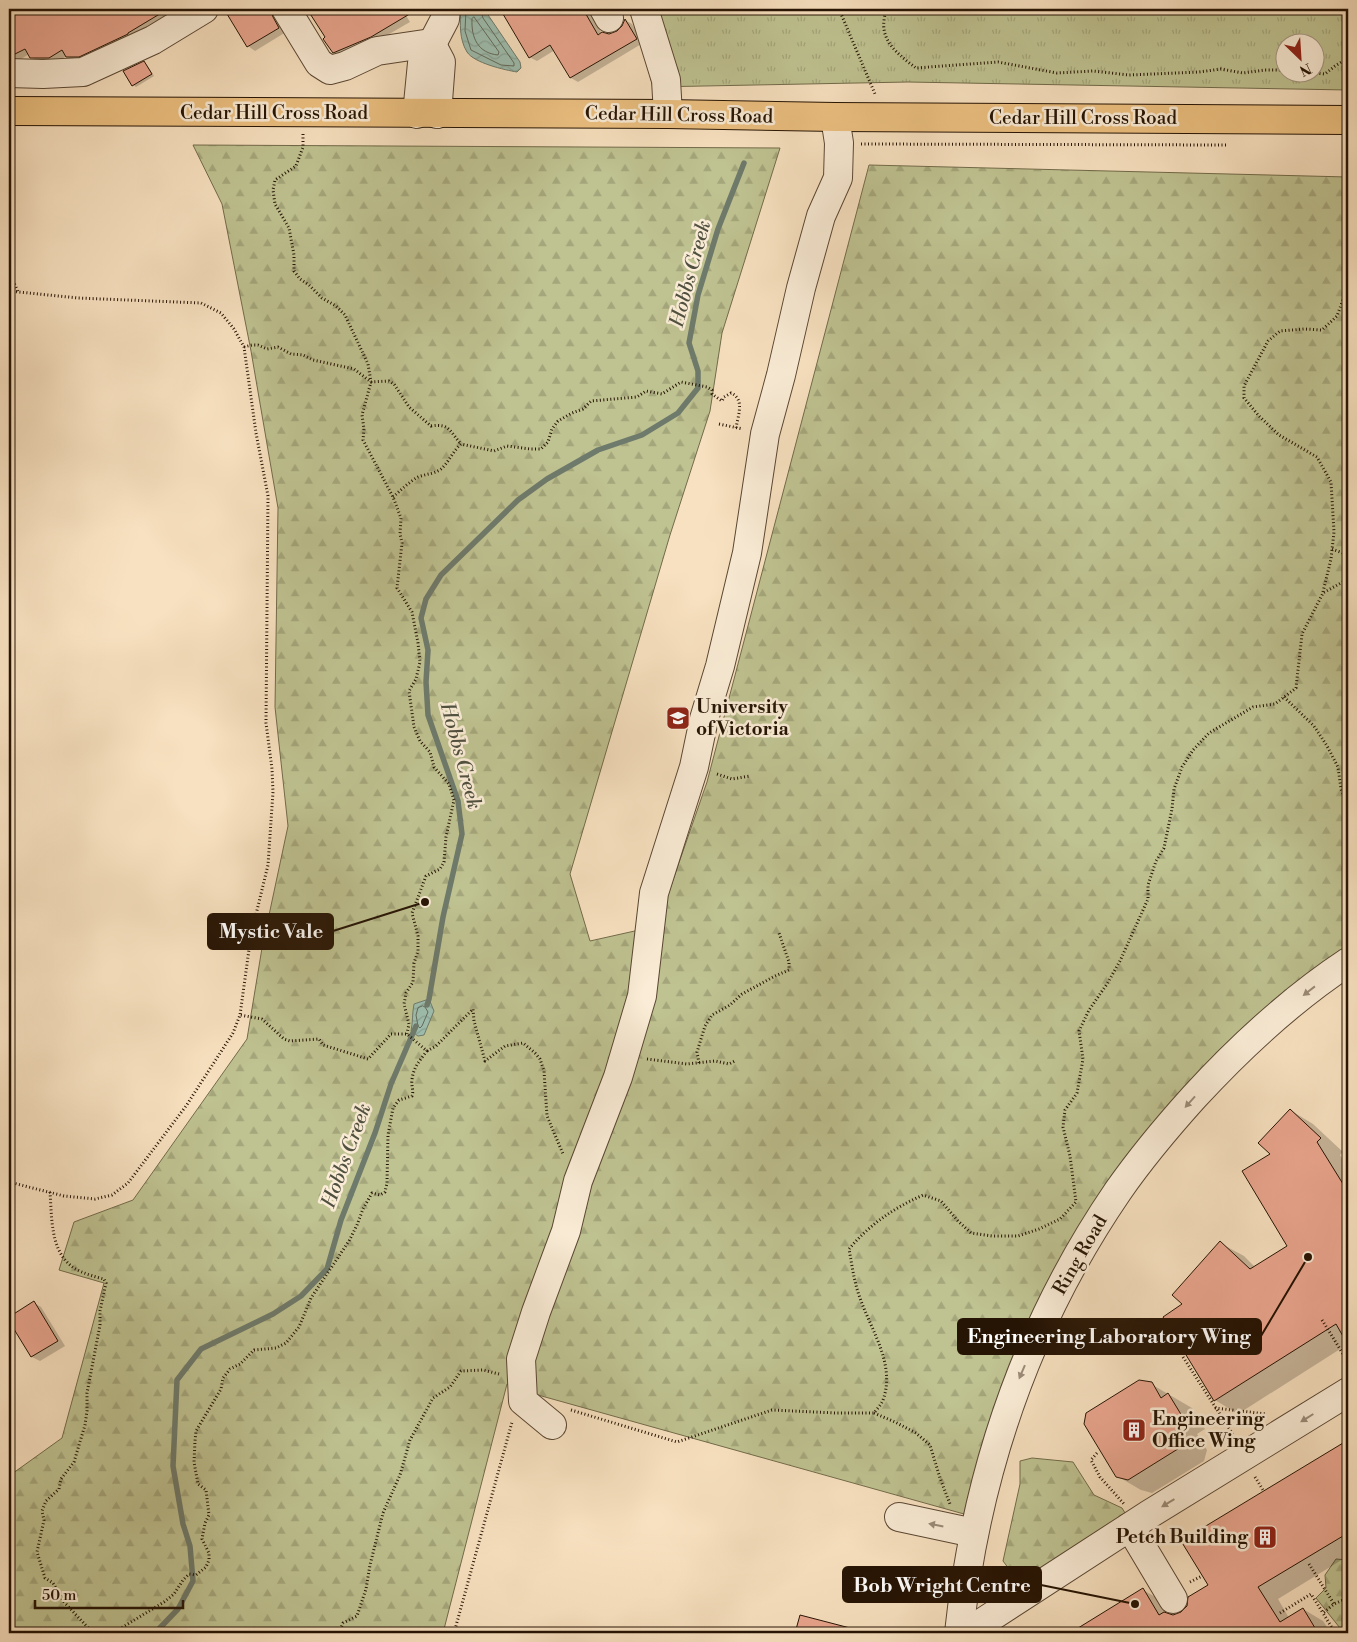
<svg xmlns="http://www.w3.org/2000/svg" width="1357" height="1642" font-family="'Libre Bodoni',serif">
<style>
.forest{fill:url(#forest-firs);stroke:#726b4a}
.park{fill:url(#park-tufts);stroke:#726b4a;fill-rule:evenodd}
.water{fill:url(#water-waves);stroke:#6e7a6b}
.shadow{fill:#0003}
.lines{fill:none;stroke-linecap:round;stroke-linejoin:round}
.shore{stroke:#62695a;stroke-width:1}
.stream{stroke:#6e7a6b;stroke-width:5.5}
.building{fill:#eaa68f;stroke:#261404}
.minor-casing{stroke:#5a4733;stroke-width:30}
.major-casing{stroke:#261404;stroke-width:30}
.path{stroke:#261404;stroke-width:3;stroke-dasharray:1 2.5;stroke-linecap:butt}
.minor{stroke:#faecd6;stroke-width:28}
.major{stroke:#ecc080;stroke-width:28}
.oneway{fill:#9b8b78}
.labels{text-anchor:middle;dominant-baseline:central;stroke-width:5;stroke-linejoin:round;paint-order:stroke}
.street-label{font-size:19px;fill:#261404;stroke:#faecd6}
.poi-label{font-size:19px;font-weight:bold;fill:#261404;stroke:#faecd6;text-anchor:start}
.water-label{font-size:20px;font-style:italic;fill:#505040;stroke:#faecd6}
.leader{fill:none;stroke:#261404;stroke-width:2}
.callout-dot{fill:#261404;stroke:#faecd6;stroke-width:2}
.callout{fill:#261404;stroke:#261404;stroke-width:2}
.callout-label{font-size:20px;text-anchor:middle;font-weight:bold;fill:#fff}
</style>
<defs>
<pattern id="forest-firs" width="22" height="20" patternUnits="userSpaceOnUse" patternTransform="scale(1.25)"><rect width="22" height="20" fill="#bfc291"/><path d="M5 1l3.5 6h-7zM16 11l3.5 6h-7z" fill="#a4a67b"/></pattern>
<pattern id="park-tufts" width="24" height="20" patternUnits="userSpaceOnUse" patternTransform="scale(1.25)"><rect width="24" height="20" fill="#bfc291"/><path d="M3 7l-1-3M5 7V3M7 7l1-3M15 17l-1-3M17 17v-4M19 17l1-3" fill="none" stroke="#a4a67b"/></pattern>
<pattern id="water-waves" width="16" height="10" patternUnits="userSpaceOnUse" patternTransform="scale(1.25)"><rect width="16" height="10" fill="#9ebeaf"/><path d="M0 5q4-4 8 0t8 0" fill="none" stroke="#88a295"/></pattern>
</defs>
<rect width="100%" height="100%" fill="#f8e1c0"/>
<filter id="stains"><feTurbulence type="fractalNoise" baseFrequency=".004" numOctaves="4"/><feColorMatrix values="0 0 0 0 .2 0 0 0 0 .09 0 0 0 0 .02 0 0 0 .5 -.17"/></filter>
<radialGradient id="worn" r=".72"><stop offset=".6" stop-color="#630" stop-opacity="0"/><stop offset="1" stop-color="#630" stop-opacity=".3"/></radialGradient>
<!-- forest -->
<g class="forest">
<path d="M193,145L780,148L722,333L710,411L670,535L570,874L590,941L657,926L707,782L869,165L1348,177V950L1216,1059L999,1401L964,1514L538,1395L507,1384L443,1633H9V1476L62,1438L104,1283L59,1270L74,1222L133,1200L247,1039L262,948L288,826L275,707L278,508L251,351L222,204Z"/>
<path d="M1032,1458L1073,1462L1094,1495L1122,1508L1130,1521L1048,1576L1009,1569L1003,1561L1020,1484V1461Z"/>
<path d="M1336,1559L1348,1560V1633H1344L1316,1598L1326,1588L1325,1575Z"/>
</g>
<!-- park -->
<path class="park" d="M632,9H1348V90L908,82L653,87ZM1284,42H1314V72H1284Z"/>
<!-- water -->
<g class="water">
<path d="M461,9H484L520,62L521,68L517,72C505,70 474,63 467,52C459,39 460,23 461,9Z"/>
<path d="M429,999L434,1011L424,1035L418,1036L411,1031C413,1022 412,1014 414,1004Z"/>
</g>
<!-- shadow -->
<g class="shadow">
<path d="M9,9H182L134,37L75,61L66,56L57,62L39,61L31,57L29,54L18,61L9,63Z"/>
<path d="M233,9H279L286,32L255,51L248,46L227,12Z"/>
<path d="M309,9H402L410,22L379,40L341,56L333,52Z"/>
<path d="M501,9H587L602,34L609,35L618,32L623,27L625,20L632,24L643,43L578,82L571,78L555,50L537,61L529,57Z"/>
<path d="M144,63L147,65L154,76L136,87L133,85Z"/>
<path d="M1290,1110L1313,1124L1343,1152L1340,1155L1343,1160L1348,1155V1344L1238,1414L1215,1400L1184,1305L1220,1243L1244,1256L1255,1267L1289,1246L1272,1155Z"/>
<path d="M34,1303L41,1307L65,1346L40,1361L32,1357L9,1318Z"/>
<path d="M1151,1384L1192,1408L1205,1429L1197,1434L1207,1450L1204,1461L1152,1493L1141,1490L1117,1476Z"/>
<path d="M1348,1441V1556L1278,1599L1289,1618L1303,1609L1323,1621L1331,1633H1073L1143,1590L1166,1603L1173,1616L1182,1613L1210,1586L1183,1541Z"/>
<path d="M801,1616L864,1633H796Z"/>
</g>
<g class="lines">
<!-- shore -->
<g class="shore">
<path d="M466,9L465,31L471,50L501,65L514,66V63L483,18L480,9"/>
<path d="M474,17L499,52L498,55C478,53 471,38 472,19Z"/>
<path d="M423,1006L425,1007L428,1012L422,1026L420,1028L418,1026L416,1015L418,1008Z"/>
</g>
<!-- stream -->
<g class="stream">
<path d="M427,1005L429,999L443,917L462,834L458,801L428,715L426,682L428,650L421,618L426,599L441,575L518,500L547,479L598,450L642,435L678,413L698,388V371L689,343L698,295L718,229L744,163"/>
<path d="M155,1633L178,1609L193,1581L190,1546L183,1524L173,1466L177,1380L201,1349L273,1314L301,1296L327,1269L341,1220L375,1133L391,1084L416,1026"/>
</g>
</g>
<!-- building -->
<g class="building">
<path d="M9,9H168L128,33V34L79,57H66L62,50L49,58H30L25,49L9,57Z"/>
<path d="M224,9H270L273,17L279,28L247,47Z"/>
<path d="M307,9H418L371,37L333,53L323,39L325,37Z"/>
<path d="M500,9H583L598,35L602,32L609,34L617,31L622,26L625,19L637,39L570,78L550,45L529,58Z"/>
<path d="M144,61L152,74L132,86L123,71Z"/>
<path d="M1290,1109L1321,1138L1317,1142L1348,1192V1345L1336,1324L1214,1401L1163,1317L1182,1304L1172,1295L1220,1241L1250,1269L1287,1246L1242,1171L1270,1154L1258,1143Z"/>
<path d="M34,1301L58,1341L31,1357L9,1321V1317Z"/>
<path d="M1139,1380L1152,1382L1161,1398L1168,1393L1182,1416L1174,1421L1184,1436L1181,1447L1128,1480L1116,1477L1084,1424L1086,1413Z"/>
<path d="M1348,1440V1533L1258,1587L1280,1622L1303,1608L1318,1633H1070L1143,1588L1159,1615L1164,1612L1173,1615L1181,1612L1187,1606L1188,1597L1208,1585L1181,1541Z"/>
<path d="M800,1615L850,1628L849,1633H795Z"/>
</g>
<g class="lines">
<!-- minor casing -->
<g class="minor-casing">
<g id="minor">
<path d="M286,9L319,63L330,70L345,66L377,51L431,43"/>
<path d="M604,9L609,18"/>
<path d="M644,9L666,80L668,114"/>
<path d="M431,43L441,62L437,114"/>
<path d="M9,73L43,74L83,72L153,40L204,9"/>
<path d="M417,114L422,63L445,19L446,9"/>
<path d="M552,1425L523,1401L521,1359L536,1312L566,1231L578,1181L618,1077L642,996L654,893L694,767L704,719L720,666L747,553L765,434L781,375L801,288L821,216L838,178L839,143L835,117"/>
<path d="M899,1517L974,1533"/>
<path d="M1130,1527L1173,1599"/>
<path d="M959,1633C976,1474 1027,1324 1118,1191C1141,1158 1167,1127 1194,1097C1240,1047 1292,999 1348,962"/>
<path d="M966,1633L1148,1515L1348,1392"/>
</g>
</g>
<!-- major casing -->
<g class="major-casing">
<path id="major" d="M9,111L668,114L835,117L1348,120"/>
</g>
<!-- path -->
<g class="path">
<path d="M839,9L875,94"/>
<path d="M886,9C885,15 883,22 884,29C886,46 903,58 916,68L998,62L1057,73L1093,71L1129,75L1199,72L1221,69L1243,73L1265,70H1284"/>
<path d="M1302,72L1325,74L1335,66L1348,58"/>
<path d="M303,134V147L296,166L275,180L273,190L275,204L289,228L294,255V271L300,279L309,285L322,298L336,306L345,315L368,364L371,382L362,415L364,429L363,440L393,497L401,518L400,534L402,543L397,588L412,612L418,643L420,662L416,679L409,691L414,727L420,741L430,752L434,767L449,784L454,800L446,837L444,862L440,869L426,876L412,913L418,936V951L414,963L413,982L406,993L404,1004L409,1024L407,1034"/>
<path d="M861,144L1228,145"/>
<path d="M9,271L18,292"/>
<path d="M9,291L78,298L201,303L221,313L234,329L244,347L256,433L268,496L266,723L272,769L273,792L268,865L251,935L240,1015L233,1033L186,1106L128,1183L112,1195L95,1199L64,1196L9,1182"/>
<path d="M244,347L252,345H258L267,349L278,347L291,354L303,355L313,360L354,369L371,382L389,381L394,384L409,407L431,426C450,423 450,432 461,444"/>
<path d="M719,424L743,429"/>
<path d="M393,497C401,490 409,482 418,477C426,474 434,474 441,469C449,462 453,451 461,444L494,451L507,446L530,449H541L548,442L552,429L558,421L572,413L583,409L591,401L637,397L646,391L662,394L681,382L707,387L712,390V394L722,401L724,397L731,393C745,399 738,416 736,428"/>
<path d="M1332,549L1348,555"/>
<path d="M1323,592L1331,559L1334,532L1331,482L1317,457L1279,435L1259,416L1244,398V386L1268,341L1280,331L1304,329L1322,330L1337,316L1348,286"/>
<path d="M1284,697L1314,726L1327,746L1338,767L1341,789L1348,806"/>
<path d="M717,774L732,779L750,776"/>
<path d="M427,1051L436,1046L473,1009L474,1021L485,1061L505,1046L523,1043L535,1053L540,1059L544,1071L547,1116L563,1154"/>
<path d="M647,1059L687,1064L715,1061L729,1064L735,1061"/>
<path d="M699,1063L697,1052L705,1026L712,1015L730,1005L742,994L775,976L789,970V962L779,933"/>
<path d="M50,1192C52,1218 50,1252 74,1268C82,1273 95,1277 104,1279L106,1283L100,1311V1325L87,1393V1411L85,1425L74,1462L61,1479L59,1489L46,1501L42,1511L44,1520L37,1552L45,1578L53,1583L64,1602L93,1633"/>
<path d="M1322,1320L1348,1362"/>
<path d="M1183,1357L1234,1436"/>
<path d="M1215,1408L1266,1414"/>
<path d="M571,1410L677,1442L772,1410L836,1413H874C877,1409 881,1405 883,1400C896,1365 871,1330 860,1298C854,1282 852,1265 849,1249C870,1224 894,1208 923,1195L941,1201L958,1221L971,1233L992,1236H1018L1039,1229L1060,1219L1076,1202L1070,1156L1063,1127L1065,1110L1077,1093L1083,1059L1079,1031L1089,1010L1107,984L1120,961L1148,899V885L1156,861L1164,848L1172,809L1174,789L1182,767L1193,750L1209,733L1253,707L1275,704L1296,688L1302,634L1323,593L1348,579"/>
<path d="M874,1413L895,1422L916,1433L930,1445L940,1478L950,1504"/>
<path d="M1097,1453L1091,1460L1100,1477L1124,1504"/>
<path d="M1255,1477L1263,1490"/>
<path d="M1309,1564L1334,1604"/>
<path d="M990,1573L1008,1577"/>
<path d="M1190,1582L1202,1576"/>
<path d="M1280,1613L1311,1594L1323,1613"/>
<path d="M113,1633L164,1602L174,1594L183,1580L189,1574L196,1575L206,1567L209,1560V1553L202,1539L205,1523L209,1515L206,1490L198,1484L194,1462L195,1441L196,1431L221,1389L223,1378L230,1369L240,1364L254,1350L276,1348L286,1343L299,1327L311,1298L349,1241L357,1225L363,1209L372,1193L380,1195L385,1192L387,1183L388,1135L393,1108L399,1100L412,1096C414,1090 411,1086 412,1080C413,1068 420,1060 427,1051L407,1034H391L368,1059L323,1045L319,1039L290,1041L284,1039L262,1019L240,1015"/>
<path d="M339,1633L343,1623L357,1616L366,1589L370,1565L383,1513L400,1475L410,1440L433,1398L450,1387L461,1371L483,1370L499,1374"/>
<path d="M454,1633L512,1422"/>
<path d="M1335,1633L1323,1613L1334,1604L1348,1598"/>
</g>
<!-- minor -->
<use href="#minor" class="minor"/>
<!-- major -->
<use href="#major" class="major"/>
</g>
<!-- one-way arrows -->
<defs><path id="oneway-solid" d="M-6-.8H1V-3.2L6.5 0L1 3.2V.8H-6Z" transform="scale(1.25)"/></defs>
<g class="oneway">
<use href="#oneway-solid" transform="translate(1309 991) rotate(142)"/>
<use href="#oneway-solid" transform="translate(1190 1102) rotate(132)"/>
<use href="#oneway-solid" transform="translate(1022 1372) rotate(113)"/>
<use href="#oneway-solid" transform="translate(1307 1418) rotate(148)"/>
<use href="#oneway-solid" transform="translate(1168 1503) rotate(149)"/>
<use href="#oneway-solid" transform="translate(936 1525) rotate(-169)"/>
</g>
<!-- icons -->
<defs>
<g id="university-square" transform="scale(1.25)"><rect x="-9" y="-9" width="18" height="18" rx="4" fill="#8f2418" stroke="#faecd6"/><path d="M0-5L7-2L0 1L-7-2ZM-4 1L0 2.5L4 1V4Q0 6-4 4Z" fill="#fff"/></g>
<g id="building-square" transform="scale(1.25)"><rect x="-9" y="-9" width="18" height="18" rx="4" fill="#8f2418" stroke="#faecd6"/><path d="M-4-6H4V6H1V3H-1V6H-4ZM-2.5-4.3h1.7v1.8h-1.7ZM.8-4.3h1.7v1.8H.8ZM-2.5-1h1.7V.8h-1.7ZM.8-1h1.7V.8H.8Z" fill="#fff"/></g>
</defs>
<g fill-rule="evenodd">
<use href="#university-square" x="678" y="718"/>
<use href="#building-square" x="1134" y="1430"/>
<use href="#building-square" x="1265" y="1537"/>
</g>
<g class="labels">
<!-- street labels -->
<g class="street-label">
<text x="274" y="113">Cedar Hill Cross Road</text>
<text transform="translate(679 115) rotate(1)">Cedar Hill Cross Road</text>
<text x="1083" y="118">Cedar Hill Cross Road</text>
<text transform="translate(1080 1255) rotate(-60)">Ring Road</text>
</g>
<!-- poi labels -->
<g class="poi-label">
<text x="696" y="707">University<tspan x="696" dy="22">of Victoria</tspan></text>
<text x="1152" y="1419">Engineering<tspan x="1152" dy="22">Office Wing</tspan></text>
<text x="1248" y="1537" text-anchor="end">Petch Building</text>
</g>
<!-- water labels -->
<g class="water-label">
<text transform="translate(691 274) rotate(-75)">Hobbs Creek</text>
<text transform="translate(460 756) rotate(75)">Hobbs Creek</text>
<text transform="translate(347 1156) rotate(-70)">Hobbs Creek</text>
</g>
</g>
<!-- callouts -->
<path class="leader" d="M425 902L333 931M1308 1257L1261 1336M1135 1604L1041 1585"/>
<g class="callout-dot">
<circle cx="425" cy="902" r="5"/>
<circle cx="1308" cy="1257" r="5"/>
<circle cx="1135" cy="1604" r="5"/>
</g>
<g class="callout">
<rect x="208" y="914" width="125" height="35" rx="5"/>
<rect x="958" y="1319" width="303" height="35" rx="5"/>
<rect x="843" y="1567" width="198" height="35" rx="5"/>
</g>
<g class="callout-label">
<text x="271" y="938">Mystic Vale</text>
<text x="1109" y="1343">Engineering Laboratory Wing</text>
<text x="942" y="1592">Bob Wright Centre</text>
</g>
<!-- margin -->
<rect width="1357" height="1642" fill="none" stroke="#f8e1c0" stroke-width="30"/>
<rect x="10" y="10" width="1337" height="1622" fill="none" stroke="#261404" stroke-width="2.5"/>
<rect x="15" y="15" width="1327" height="1612" fill="none" stroke="#261404"/>
<!-- north arrow -->
<g transform="translate(1300 58) rotate(155)"><circle r="24" fill="#faecd6" stroke="#a59682"/>
<path d="M0-4L9 19L0 12L-9 19Z" fill="#8f2418"/>
<text y="-8" font-size="14" font-weight="bold" text-anchor="middle" fill="#261404">N</text>
</g>
<!-- scale -->
<path d="M35 1600v8h148v-8" fill="none" stroke="#261404" stroke-width="2.5"/>
<text x="42" y="1600" font-size="15" fill="#261404" stroke="#faecd6" stroke-width="4" paint-order="stroke">50 m</text>
<rect width="100%" height="100%" filter="url(#stains)"/>
<rect width="100%" height="100%" fill="url(#worn)"/>
</svg>
